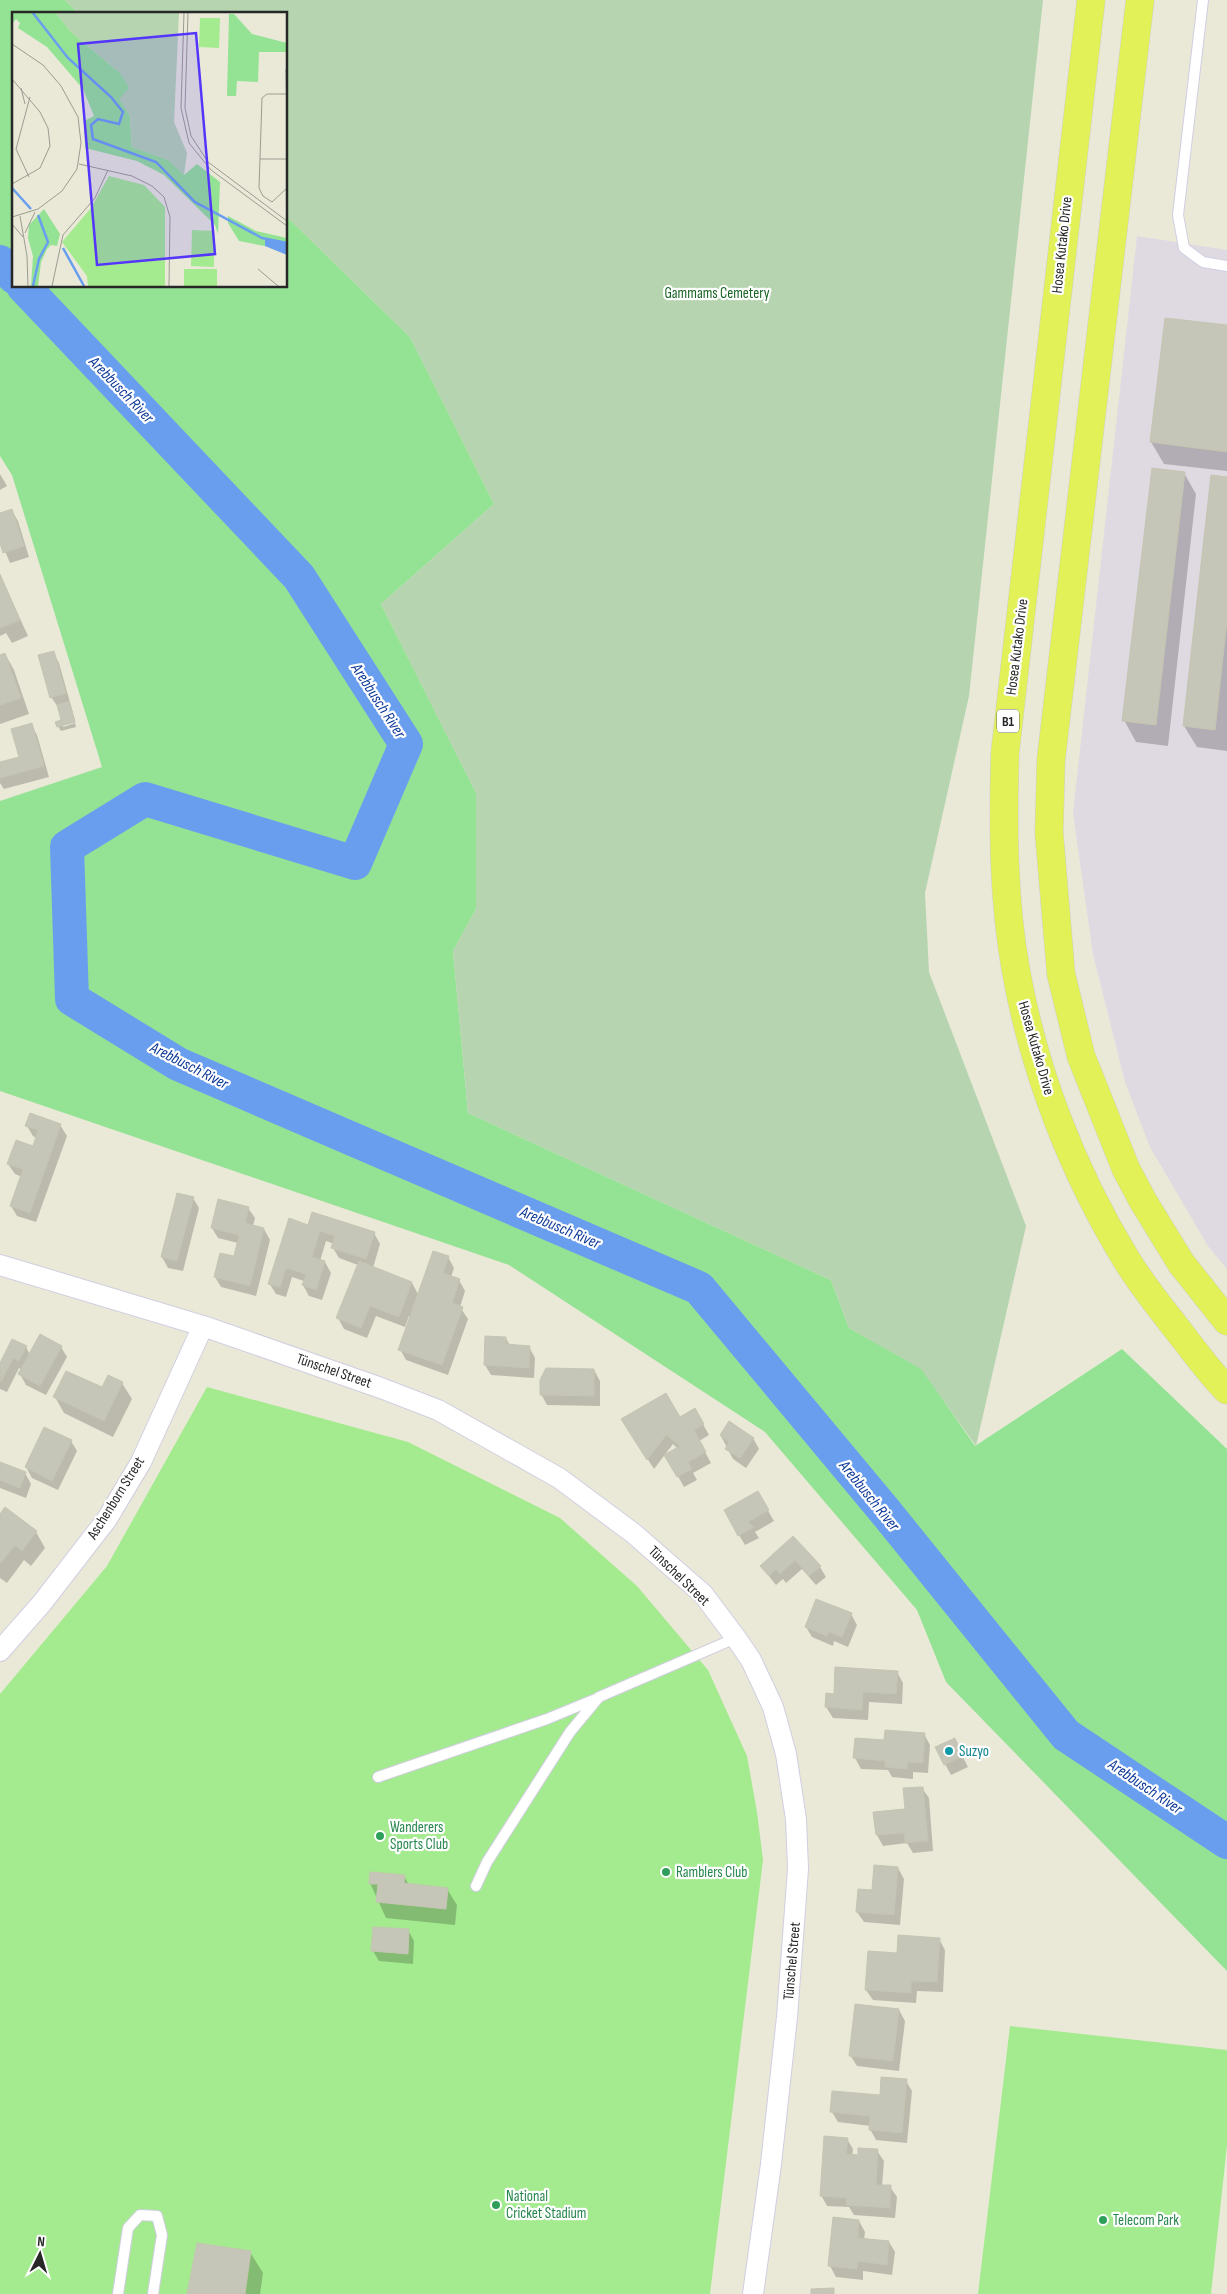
<svg xmlns="http://www.w3.org/2000/svg" width="1227" height="2294" font-family="'Sofia Sans Condensed',sans-serif">
<style>
.industrial{fill:#dfd9e2}
.green{fill:#94e294}
.cemetery{fill:#b5d4af}
.pitch{fill:#a4ea8f}
.shadow{fill:#0003}
.lines{fill:none;stroke-linecap:round;stroke-linejoin:round}
.river{stroke:#699eef;stroke-width:34}
.building{fill:#c5c5b8;stroke:#c5c5b2}
.service-casing{stroke:#d1cee1;stroke-width:12}
.minor-casing{stroke:#d1cee1;stroke-width:22}
.primary-casing{stroke:#cfcfcf;stroke-width:29}
.service{stroke:#fff;stroke-width:10}
.minor{stroke:#fff;stroke-width:20}
.primary{stroke:#e1f157;stroke-width:28}
.culture-dot{fill:#0f9aa8;stroke:#fff;stroke-width:2}
.leisure-dot{fill:#2e9e5b;stroke:#fff;stroke-width:2}
.labels{text-anchor:middle;dominant-baseline:central;stroke-width:4.5;stroke-linejoin:round;paint-order:stroke}
.shield{fill:#fff;stroke:#686868;stroke-width:1}
.shield-label{font-size:14px;font-weight:bold;fill:#272727}
.street-label{font-size:15px;fill:#272727;stroke:#fff}
.park-label{font-size:15px;fill:#186322;stroke:#fff}
.culture-label{font-size:15px;fill:#0d838f;stroke:#fff;text-anchor:start}
.leisure-label{font-size:15px;fill:#27864d;stroke:#fff;text-anchor:start}
.water-label{font-size:16px;font-style:italic;fill:#0c3897;stroke:#fff}
.inset-river{fill:none;stroke:#699eef;stroke-width:2.5}
.inset-road{fill:none;stroke:#9c9b91;stroke-width:1}
.view{fill:#5335fb;fill-opacity:0.15;stroke:#5335fb;stroke-width:2.5}
.inset-edge{fill:none;stroke:#272727;stroke-width:2.5}
</style>
<rect width="100%" height="100%" fill="#eae9d8"/>
<!-- industrial -->
<path class="industrial" d="M1137,236L1227,250V1269L1208,1246L1150,1147L1125,1082L1093,954L1073,813Z"/>
<!-- green -->
<path class="green" d="M0,0H65L79,14H14V286H286V216L410,337L494,504L381,604L476,793V909L453,951L468,1113L831,1280L849,1328L921,1368L975,1446L1122,1349L1227,1449V1971L946,1682L917,1610L765,1432L509,1265L0,1091V801L102,767L12,475L0,456Z"/>
<!-- cemetery -->
<path class="cemetery" d="M65,0H1043L969,696L925,893L929,972L1026,1226L976,1446L921,1369L849,1328L831,1280L468,1113L453,951L476,909V793L381,604L494,504L410,337L286,216V14H79Z"/>
<!-- pitch -->
<g class="pitch">
<path d="M207,1387L408,1442L560,1518L637,1586L708,1670L747,1756L757,1812L763,1860L710,2294H0V1694L107,1566Z"/>
<path d="M1010,2026L1227,2050V2145L1211,2294H978Z"/>
</g>
<!-- shadow -->
<g class="shadow">
<path d="M1166,319L1227,327V471L1164,464L1151,442Z"/>
<path d="M1184,473L1196,494L1168,746L1136,742L1124,720Z"/>
<path d="M0,474L7,486L0,490Z"/>
<path d="M1227,478V751L1197,747L1184,726Z"/>
<path d="M12,511L18,521L29,557L10,563L0,539V515Z"/>
<path d="M0,575L28,636L12,643L6,633L0,636Z"/>
<path d="M53,652L59,663L75,720L63,724V727L75,723L76,727L61,731L58,726L62,721L58,707L51,697Z"/>
<path d="M5,654L14,670L29,714L0,724V656Z"/>
<path d="M31,725L37,735L49,777L4,789L0,783V764L20,758Z"/>
<path d="M60,1125L67,1136L36,1222L17,1216L11,1206L22,1177L15,1174L8,1164L33,1148L37,1138L33,1136L27,1126Z"/>
<path d="M193,1198L199,1208L183,1271L168,1268L162,1257Z"/>
<path d="M248,1208L255,1218L253,1226L264,1229L270,1240L256,1296L221,1287L215,1277L235,1257L238,1243L218,1238L212,1228Z"/>
<path d="M309,1226L374,1233L380,1244L373,1268L412,1283L419,1296L448,1257L454,1268L451,1277L459,1280L465,1291L460,1307L468,1319L448,1375L406,1360L400,1349L411,1317L409,1316L405,1327L376,1316L367,1338L344,1329L338,1318L358,1265L339,1258L333,1248L334,1244L326,1241L320,1261L325,1262L331,1273L322,1300L309,1296L303,1285L304,1281L292,1277L286,1297L276,1294L269,1283Z"/>
<path d="M506,1338L510,1346L529,1347L535,1358L534,1378L491,1375L485,1365Z"/>
<path d="M13,1341L26,1347L30,1355L61,1347L67,1357L46,1395L26,1385L20,1374L22,1370L19,1368L7,1392L0,1389V1366Z"/>
<path d="M594,1370L600,1381V1406L547,1405L541,1394Z"/>
<path d="M122,1383L132,1399L113,1437L64,1413L55,1397L102,1389Z"/>
<path d="M695,1410L709,1435L699,1441L711,1463L693,1473L697,1480L684,1487L666,1455L678,1449L673,1444L654,1469L629,1430L680,1418Z"/>
<path d="M721,1436L753,1438L759,1449L746,1468L733,1459Z"/>
<path d="M71,1441L77,1451L58,1490L32,1478L26,1467Z"/>
<path d="M0,1463L25,1473L31,1484L26,1498L0,1488Z"/>
<path d="M757,1492L774,1521L755,1532L759,1538L745,1545L739,1535Z"/>
<path d="M0,1516L36,1532L45,1548L31,1566L24,1560L7,1583L0,1578Z"/>
<path d="M793,1537L820,1567L826,1577L816,1585L802,1569L786,1583L783,1579L776,1585L761,1566Z"/>
<path d="M851,1614L857,1625L848,1647L834,1641L833,1646L812,1637L806,1627Z"/>
<path d="M897,1672L903,1683L902,1704L869,1702L868,1720L833,1718L826,1707L835,1695Z"/>
<path d="M924,1734L930,1745L928,1773L913,1772V1779L892,1777L888,1770L861,1769L855,1758L885,1742Z"/>
<path d="M954,1740L968,1767L951,1775L945,1764Z"/>
<path d="M922,1788L929,1798L933,1851L913,1853L907,1843L883,1846L877,1835L875,1813L906,1810Z"/>
<path d="M898,1868L904,1879L900,1925L864,1922L857,1912L873,1891Z"/>
<path d="M404,1876L409,1885L447,1889L457,1905L455,1925L386,1918L370,1883Z"/>
<path d="M408,1930L414,1941L413,1964L379,1961L373,1951Z"/>
<path d="M939,1939L945,1950L943,1992L917,1991L916,2003L873,2000L866,1990L898,1954Z"/>
<path d="M899,2010L905,2021L899,2071L857,2066L850,2055Z"/>
<path d="M906,2081L912,2091L907,2143L876,2140L870,2129L871,2126L838,2122L832,2112L881,2097Z"/>
<path d="M847,2139L853,2149L852,2156L859,2157L877,2151L884,2161L882,2186L890,2187L897,2197L895,2218L854,2215L849,2207L827,2206L821,2195Z"/>
<path d="M859,2221L865,2232L864,2240L889,2242L895,2252L892,2275L863,2271V2280L836,2277L830,2266Z"/>
<path d="M250,2252L263,2273L260,2294H189Z"/>
</g>
<g class="lines">
<!-- river -->
<g class="river">
<path d="M0,262L14,277"/>
<path d="M23,286L299,577L406,744L355,863L145,799L67,847L72,999L178,1064L699,1288L884,1510L1066,1735L1227,1842"/>
</g>
</g>
<!-- building -->
<g class="building">
<path d="M1165,318L1227,325V452L1150,442Z"/>
<path d="M1152,468L1185,472L1156,725L1122,721Z"/>
<path d="M1211,475L1227,477V620L1215,730L1183,726Z"/>
<path d="M12,509L24,546L3,553L0,543V513Z"/>
<path d="M0,574L20,620L1,628L0,625Z"/>
<path d="M54,651L66,693L50,698L38,655Z"/>
<path d="M5,653L21,698L0,705V655Z"/>
<path d="M69,701L75,722L57,727L55,722L61,720L57,705Z"/>
<path d="M32,723L44,766L0,778V762L19,757L11,729Z"/>
<path d="M30,1113L61,1124L30,1213L10,1206L23,1169L7,1164L16,1140L33,1146L38,1130L25,1126Z"/>
<path d="M177,1193L194,1197L177,1261L161,1257Z"/>
<path d="M218,1199L249,1207L245,1223L264,1228L250,1286L214,1277L220,1253L234,1256L239,1235L211,1228Z"/>
<path d="M312,1212L375,1232L366,1259L331,1248L335,1236L320,1231L312,1257L325,1261L316,1290L302,1285L306,1274L286,1268L280,1287L268,1284L289,1218L308,1225Z"/>
<path d="M433,1251L449,1256L443,1273L460,1279L452,1303L463,1307L442,1365L398,1350Z"/>
<path d="M359,1261L412,1282L399,1317L370,1306L361,1328L336,1318Z"/>
<path d="M40,1334L62,1346L40,1386L18,1374Z"/>
<path d="M485,1336L506,1337V1344L530,1346L529,1368L484,1365Z"/>
<path d="M12,1339L27,1346L19,1361L13,1358L1,1382L0,1363Z"/>
<path d="M546,1368L594,1369V1396L540,1395V1380Z"/>
<path d="M66,1371L102,1387L108,1375L123,1382L104,1421L53,1397Z"/>
<path d="M666,1393L680,1417L647,1460L621,1419Z"/>
<path d="M695,1408L704,1424L694,1430L706,1452L688,1462L692,1469L677,1477L664,1455L680,1446L666,1435L680,1417Z"/>
<path d="M729,1421L754,1438L740,1458L725,1449L729,1442L720,1435Z"/>
<path d="M44,1427L72,1440L52,1481L25,1467Z"/>
<path d="M0,1462L26,1472L20,1488L0,1480Z"/>
<path d="M758,1491L769,1510L748,1522L754,1527L738,1536L724,1510Z"/>
<path d="M5,1507L37,1531L22,1551L15,1545L0,1564V1514Z"/>
<path d="M793,1536L821,1566L809,1576L795,1560L780,1574L776,1569L769,1576L760,1566Z"/>
<path d="M816,1599L852,1613L842,1637L829,1632L827,1636L805,1627Z"/>
<path d="M835,1667L898,1671L896,1694L863,1692L862,1710L825,1707L826,1693L834,1694Z"/>
<path d="M885,1730L925,1733L923,1763L907,1762V1769L885,1767V1761L853,1758L855,1738L884,1740Z"/>
<path d="M955,1738L963,1756L944,1765L935,1747Z"/>
<path d="M923,1787L928,1841L905,1843L904,1833L876,1835L873,1812L905,1809L903,1788Z"/>
<path d="M874,1865L898,1867L894,1915L856,1912L858,1889L872,1890Z"/>
<path d="M370,1872L405,1875L404,1883L448,1888L446,1909L376,1902L378,1884H369Z"/>
<path d="M373,1927L409,1929L408,1954L371,1951Z"/>
<path d="M898,1935L940,1938L937,1982L911,1981V1993L865,1990L868,1951L897,1953Z"/>
<path d="M855,2004L899,2009L893,2061L849,2056Z"/>
<path d="M881,2077L907,2079L902,2133L869,2130L870,2116L830,2112L832,2091L880,2095Z"/>
<path d="M824,2136L848,2138L846,2154L858,2155V2148L878,2149L876,2185H891L890,2208L846,2205L847,2198L820,2196Z"/>
<path d="M833,2217L859,2220L858,2238L889,2241L887,2265L858,2261L857,2269L828,2266Z"/>
<path d="M197,2243L251,2251L245,2294H187Z"/>
<path d="M834,2288V2294H811V2289Z"/>
</g>
<g class="lines">
<!-- service casing -->
<g class="service-casing">
<g id="service">
<path d="M1203,0L1178,215L1184,248L1203,262L1227,266"/>
<path d="M378,1777L547,1719L598,1698"/>
<path d="M476,1886L487,1862L570,1732L599,1697L736,1638"/>
<path d="M118,2294L128,2228L140,2215L157,2216L162,2235L153,2294"/>
</g>
</g>
<!-- minor casing -->
<g class="minor-casing">
<g id="minor">
<path d="M0,1265L203,1326L381,1388L438,1410L559,1478L633,1533L703,1594L736,1638L751,1660L773,1707L786,1754L796,1819L798,1869L787,2017L771,2164L753,2294"/>
<path d="M0,1651L42,1603L107,1519L141,1462L203,1326"/>
</g>
</g>
<!-- primary casing -->
<g class="primary-casing">
<g id="primary">
<path d="M1091,0L1005,753C1003,826 1003,900 1016,971C1034,1072 1073,1172 1126,1259C1143,1287 1164,1312 1184,1338C1198,1356 1211,1374 1227,1390"/>
<path d="M1140,0L1051,760L1049,832L1061,974L1081,1056L1126,1169L1143,1201L1181,1263L1227,1321"/>
</g>
</g>
<!-- service -->
<use href="#service" class="service"/>
<!-- minor -->
<use href="#minor" class="minor"/>
<!-- primary -->
<use href="#primary" class="primary"/>
</g>
<!-- markers -->
<circle class="culture-dot" cx="949" cy="1751" r="5"/>
<g class="leisure-dot">
<circle cx="380" cy="1836" r="5"/>
<circle cx="666" cy="1872" r="5"/>
<circle cx="496" cy="2205" r="5"/>
<circle cx="1103" cy="2220" r="5"/>
</g>
<g class="labels">
<!-- shield labels -->
<rect class="shield" x="997" y="709.5" width="22" height="23" rx="4"/>
<g class="shield-label">
<text x="1008" y="721">B1</text>
</g>
<!-- street labels -->
<g class="street-label">
<text transform="translate(1062 245) rotate(-84)">Hosea Kutako Drive</text>
<text transform="translate(1017 647) rotate(-83)">Hosea Kutako Drive</text>
<text transform="translate(1036 1048) rotate(74)">Hosea Kutako Drive</text>
<text transform="translate(334 1371) rotate(19)">Tünschel Street</text>
<text transform="translate(116 1498) rotate(-58)">Aschenborn Street</text>
<text transform="translate(679 1576) rotate(44)">Tünschel Street</text>
<text transform="translate(792 1961) rotate(-85)">Tünschel Street</text>
</g>
<!-- park labels -->
<g class="park-label">
<text x="717" y="293">Gammams Cemetery</text>
</g>
<!-- culture labels -->
<g class="culture-label">
<text x="959" y="1751">Suzyo</text>
</g>
<!-- leisure labels -->
<g class="leisure-label">
<text x="390" y="1827">Wanderers<tspan x="390" dy="17">Sports Club</tspan></text>
<text x="676" y="1872">Ramblers Club</text>
<text x="506" y="2196">National<tspan x="506" dy="17">Cricket Stadium</tspan></text>
<text x="1113" y="2220">Telecom Park</text>
</g>
<!-- water labels -->
<g class="water-label">
<text transform="translate(121 390) rotate(46)">Arebbusch River</text>
<text transform="translate(378 701) rotate(57)">Arebbusch River</text>
<text transform="translate(189 1066) rotate(27)">Arebbusch River</text>
<text transform="translate(560 1228) rotate(23)">Arebbusch River</text>
<text transform="translate(869 1496) rotate(51)">Arebbusch River</text>
<text transform="translate(1145 1787) rotate(34)">Arebbusch River</text>
</g>
</g>
<!-- overview -->
<g transform="translate(12 12)">
<rect width="275" height="275" fill="#eae9d8"/>
<path d="M0,1H44L59,20L108,61L118,76L108,87L118,104L120,135L157,148L172,163L185,152L208,170L206,222L203,213L152,163L125,149L73,136L72,109L82,104L71,77L35,35L6,16L8,11L4,7L0,12ZM217,2H222L240,22L275,31V40H247L246,70L225,69L224,84H215ZM32,197L48,222L45,234L39,233L35,237L29,250L26,274H19L21,244L16,226L17,213ZM216,204L244,219L275,226V231L254,227L253,234L227,229L216,211Z" fill="#94e294"/>
<path d="M44,1H167L162,110L175,141L172,163L156,148L120,135L118,104L107,87L117,76L108,61L59,20Z" fill="#b5d4af"/>
<path d="M188,6H208L207,36L187,35ZM97,164L132,173L153,195V274H76L75,264L50,230L79,196ZM180,218L202,219V255L179,254ZM172,257H205V274H172Z" fill="#a4ea8f"/>
<path d="M253,227L275,231V243L253,234Z" fill="#699eef"/>
<path class="inset-river" d="M21,1L56,46L99,85L111,100L107,112L86,107L79,113L81,127L144,150L183,190L250,226L275,231M0,176L19,197M51,236L72,274M21,274L27,247L36,230L26,203"/>
<path class="inset-road" d="M172,1L169,96L177,131L199,158L275,214M176,1L173,96L179,124L196,150L275,209M0,32L31,53L49,74L66,105L69,131L65,157L50,179L26,197L0,205M274,57L275,109M0,67L28,100L36,116L38,134L28,156L0,172M9,76L13,92M274,82H255L250,86L247,176L251,184L260,190L275,176M248,147H275M67,152L120,164L140,174L152,185L158,205L157,274M17,165L4,137L18,85M8,204L15,244L16,274M0,212L11,225M13,221L23,200M246,257L266,274M40,274L51,223L83,186L96,158"/>
<path class="view" d="M184,21L203,242L85,253L66,32Z"/>
<rect width="275" height="275" class="inset-edge"/>
</g>
<!-- north arrow -->
<g transform="translate(40 2254) rotate(5)" stroke="#ffffff" stroke-width="4" paint-order="stroke">
<path d="M0-4L9 19L0 12L-9 19Z" fill="#272727"/>
<text y="-8" font-size="14" font-weight="bold" text-anchor="middle" fill="#272727">N</text>
</g>
</svg>
